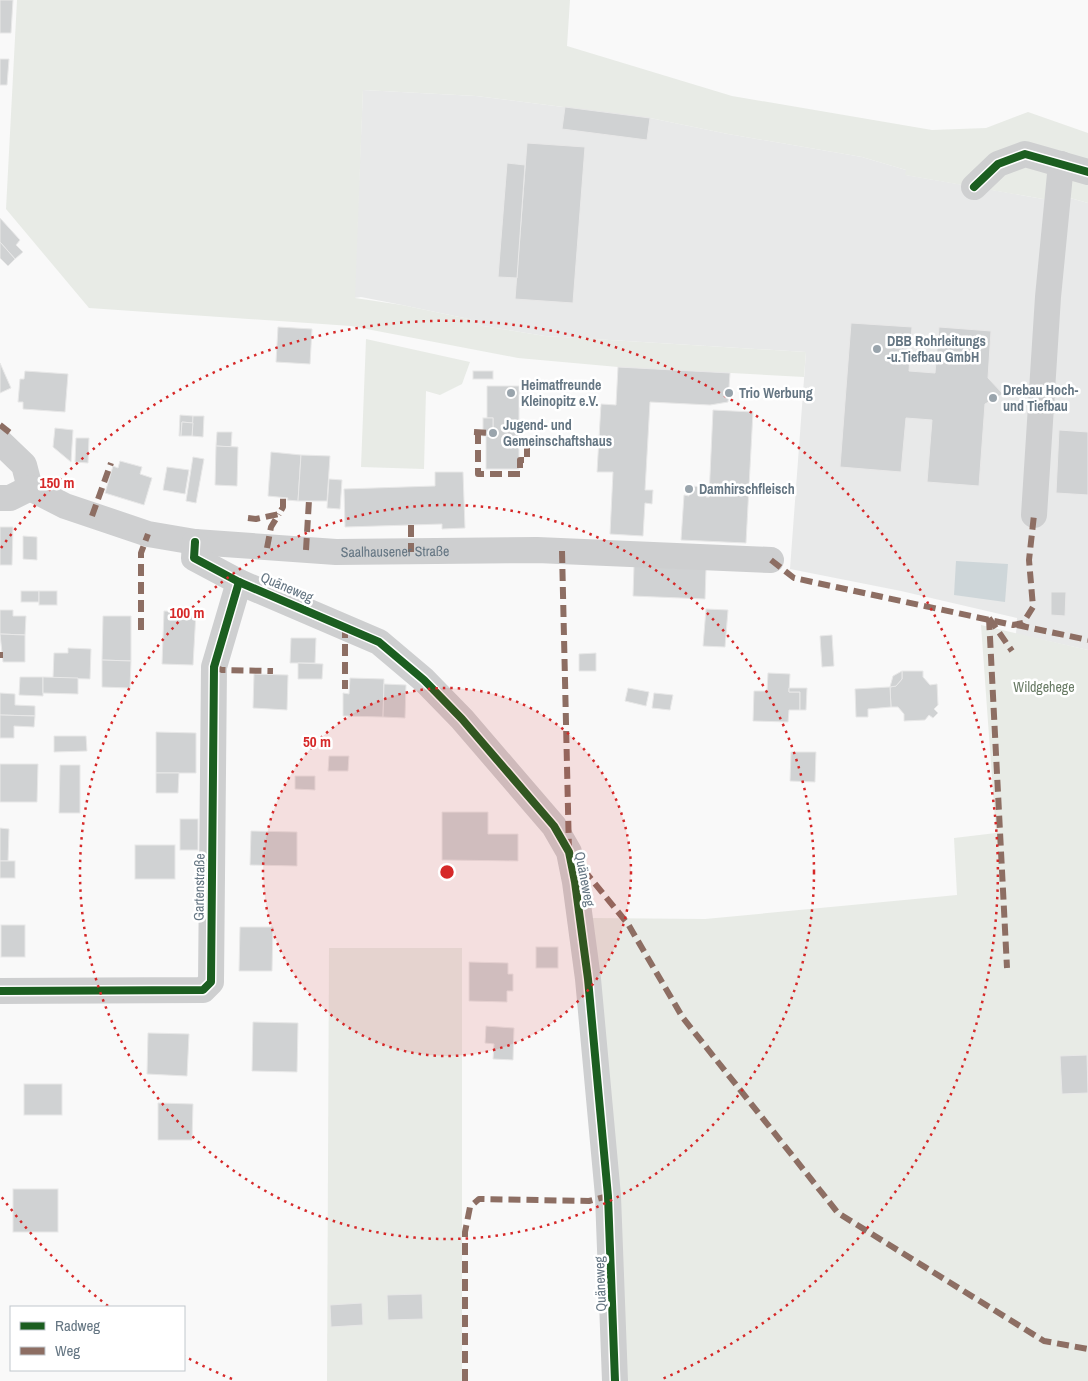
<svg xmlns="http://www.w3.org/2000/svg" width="1088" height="1381" font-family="'Archivo Narrow',sans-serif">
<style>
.built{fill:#e8e9e9}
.green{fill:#e8ebe6}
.water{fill:#ced6d9}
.building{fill:#d0d2d3;stroke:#e8e8e8}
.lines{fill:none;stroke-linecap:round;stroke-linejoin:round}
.minor{stroke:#cecfd0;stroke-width:26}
.quiet{stroke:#8d6e63;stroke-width:6;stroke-dasharray:12 6;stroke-linecap:butt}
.cycleway-casing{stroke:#fff;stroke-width:11}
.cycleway{stroke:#1b5e20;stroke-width:8}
.ring{fill:none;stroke:#d62828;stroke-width:2.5;stroke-dasharray:2.5 5}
.poi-dot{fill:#99a4ac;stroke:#fff;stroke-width:2}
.labels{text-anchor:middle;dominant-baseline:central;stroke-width:5;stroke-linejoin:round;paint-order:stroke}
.poi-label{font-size:14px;font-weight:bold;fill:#657683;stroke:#fff;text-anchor:start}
.street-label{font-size:14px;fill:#657683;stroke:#fff}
.park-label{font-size:14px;fill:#687a64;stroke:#fff}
.centre{fill:#d62828;stroke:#fff;stroke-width:2.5}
.ring-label{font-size:15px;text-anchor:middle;font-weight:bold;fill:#d62828;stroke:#fff;stroke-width:5;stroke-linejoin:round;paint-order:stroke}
</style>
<rect width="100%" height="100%" fill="#f9f9f9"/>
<!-- built -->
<path class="built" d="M363,90L476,96L650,118L728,134L862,157L906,170V175L1043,199L1070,198L1088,203V650L1016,634L1017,618L901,591L790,569L806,352L545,336L483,326L469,319L402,305L361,297L354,298Z"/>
<!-- green -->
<g class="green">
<path d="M17,0H570L567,46L732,96L932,130L986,128L1028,112L1088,133V203L1070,198L1043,199L905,175L906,170L862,157L728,134L650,118L476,96L363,90L355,298L402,305L469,319L483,326L545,336L806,352L804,377L618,367L518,358L351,326L89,308L6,209Z"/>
<path d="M366,339L470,362L462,384L440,395L426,391L424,469L361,467Z"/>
<path d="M981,625L1088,650V1381H625L592,918L705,919L957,895L954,838L996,833Z"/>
<path d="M329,948H462V1381H327Z"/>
</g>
<!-- water -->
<path class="water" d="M956,561L1008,564L1005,602L954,595Z"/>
<!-- building -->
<g class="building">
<path d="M0,0H13L11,33H0Z"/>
<path d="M0,59H9L7,85H0Z"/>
<path d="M565,107L650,118L647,140L562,129Z"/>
<path d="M527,143L585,147L573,303L515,299Z"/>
<path d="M507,163L525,165L517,278L498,277Z"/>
<path d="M0,218L20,240L16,245L23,252L15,259L0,242Z"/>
<path d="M0,242L15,259L8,266L0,258Z"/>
<path d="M851,323L912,327L909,371L935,373L939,327L991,331L988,378L1003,394L985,404L979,486L927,482L932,420L906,418L901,472L840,467Z"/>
<path d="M278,327L312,329L310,364L276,362Z"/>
<path d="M0,363L11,388L0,393Z"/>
<path d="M618,367L730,373L728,402L710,405L650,402L645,490H653L652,504L645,503L643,536L610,534L613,472H597L601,404L616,405Z"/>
<path d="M25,371L68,374L65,412L23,409V402H18L20,379H24Z"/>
<rect x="473" y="371" width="20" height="8"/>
<path d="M487,386H519V469H486V436H493V418H487Z"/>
<path d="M713,410L753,412L746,543L681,540L684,495L689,496V486L707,487L706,497H709Z"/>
<path d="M180,415L193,416V423L182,422L181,436H179Z"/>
<path d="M193,416H204L203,437L192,436Z"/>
<rect x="483" y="418" width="10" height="18"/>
<path d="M182,422L193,423L192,436H181Z"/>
<path d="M55,428L73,430L71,462L53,447Z"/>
<path d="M1059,430L1088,432V495L1056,493Z"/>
<path d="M217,432H232L231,447L216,446Z"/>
<path d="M76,438H89L88,463L75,462Z"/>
<path d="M216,446L238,447L237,486L215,485Z"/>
<path d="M271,452L301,455L298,501L287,500L288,498L268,496Z"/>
<path d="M301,455L330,456L327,501H298Z"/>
<path d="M193,457L204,459L196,503L186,501Z"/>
<path d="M120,461L142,467L140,474L152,478L144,505L105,493L113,466L118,468Z"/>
<path d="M167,467L189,470L185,494L163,490Z"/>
<path d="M435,472H463L465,528L442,529V524L345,527L344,489L435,486Z"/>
<path d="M329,479L342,480L340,509L327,508Z"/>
<path d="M0,527H13L12,565H0Z"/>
<path d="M23,536L37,537V560L23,559Z"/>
<path d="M634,566L706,569L705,599L633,596Z"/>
<rect x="21" y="591" width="18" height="11"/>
<rect x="39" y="591" width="18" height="14"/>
<path d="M1051,592H1066L1065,616L1051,615Z"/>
<path d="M706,609L728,610L725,647L703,646Z"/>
<path d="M0,610H13V616H26L25,635L0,634Z"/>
<path d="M164,611L196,612L193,665L162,664Z"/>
<path d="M103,616H131V661L102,660Z"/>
<path d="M0,634L25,635V662H3Z"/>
<path d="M832,635L834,666L822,667L820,636Z"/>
<path d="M291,638H316L315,663H290Z"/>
<path d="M68,648L91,649L90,679L53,678L54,653H68Z"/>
<path d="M596,653V671H579V654Z"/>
<path d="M102,660L131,661L130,688L102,687Z"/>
<path d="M298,663L323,664L322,679H298Z"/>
<path d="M902,671H923V677L930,685L937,684L938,705L934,709L938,713L933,718L929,715L925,720L904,721V714L898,707H891L890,687L896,686L902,679Z"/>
<path d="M902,671V679L896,686L890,687L893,676Z"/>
<path d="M768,673L790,674L789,692H800V710H789L788,722L753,721L754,691H767Z"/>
<path d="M254,674L288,675L287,710L253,708Z"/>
<path d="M20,677H43V696L19,695Z"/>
<path d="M43,677L78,678V694L43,693Z"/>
<path d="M350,678L384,679L383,717L343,716V693L349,694Z"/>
<path d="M384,684L406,685L405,718L383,717Z"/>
<path d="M890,687L891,707L868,709V717H856L855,689Z"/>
<path d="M628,688L649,692L646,706L625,701Z"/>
<path d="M789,688H807L806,710H800V692H789Z"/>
<path d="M0,693L15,694V705L35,706V716L0,715Z"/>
<path d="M654,693L673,695L670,710L652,708Z"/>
<path d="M0,715L35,716L34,727L14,726V738H0Z"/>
<path d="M156,732L196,733V773H156Z"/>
<path d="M54,736H86L87,751L54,752Z"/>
<path d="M791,752H816L815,782L790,781Z"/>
<path d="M329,756H349L348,771H328Z"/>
<path d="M0,764H38L37,802H0Z"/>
<path d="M60,765H80V813H59Z"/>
<path d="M156,773H179L178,793H156Z"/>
<path d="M295,776H315V790L295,789Z"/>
<path d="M442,812H488V834H518V861L442,860Z"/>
<rect x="180" y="819" width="18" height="31"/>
<path d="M0,828L9,829L8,861H0Z"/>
<path d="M251,831L297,832V866L250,865Z"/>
<rect x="135" y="845" width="40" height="34"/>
<rect x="0" y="861" width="15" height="17"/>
<rect x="1" y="925" width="24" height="32"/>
<path d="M240,927H273L272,971H239Z"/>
<rect x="536" y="947" width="22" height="21"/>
<path d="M469,962L508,963V974H513V991H507V1002L469,1001Z"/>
<path d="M253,1022L298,1023L297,1072L252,1071Z"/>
<path d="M486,1026L514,1028L513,1060L493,1059L494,1044L485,1043Z"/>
<path d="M148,1033L189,1034L187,1076L147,1074Z"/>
<path d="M1087,1055L1088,1093L1062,1094L1060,1056Z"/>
<rect x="24" y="1084" width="38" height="31"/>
<path d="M158,1103L193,1104L192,1140H158Z"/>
<rect x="13" y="1189" width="45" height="43"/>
<path d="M422,1294L423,1319L388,1320L387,1295Z"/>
<path d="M362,1303L363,1325L331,1327L330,1305Z"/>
</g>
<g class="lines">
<!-- minor -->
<g class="minor">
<path d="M974,187L998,164L1025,154L1088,172"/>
<path d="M0,442L24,465L30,488"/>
<path id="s1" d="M30,488L65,506L148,534L195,542L336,552L537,550L771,560"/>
<path d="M0,498H10L30,488"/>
<path d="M1034,515L1048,297L1061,164"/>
<path d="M195,542L194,558L239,582L379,642L424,680L462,719L554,826L569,852L575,882L588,979L608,1196L615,1381"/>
<path d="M0,991L203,990L211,982L214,667L239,582"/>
</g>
<!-- quiet -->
<g class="quiet">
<path d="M0,425L13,435"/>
<path d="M474,432L493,433"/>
<path d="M478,432V474H520V460H527V441"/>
<path d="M92,516L111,463"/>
<path d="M248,518L256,519L279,514L283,507V497"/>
<path d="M411,525V552"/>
<path d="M267,548L271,527L279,514"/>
<path d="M306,550L309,500"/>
<path d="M562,551L569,852L628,924L683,1018L838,1213L1044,1341L1088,1349"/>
<path d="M771,560L794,578L1013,625L1023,623L1033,607L1029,560L1034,515"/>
<path d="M989,618L1007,968"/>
<path d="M989,618L1012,651"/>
<path d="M1017,625L1088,640"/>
<path d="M345,626V689"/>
<path d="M141,630V553L148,534"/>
<path d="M0,655H3"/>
<path d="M214,667L222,670L273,671"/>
<path d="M465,1381V1232L470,1207L479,1199L589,1201L608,1196"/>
</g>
<!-- cycleway casing -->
<g class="cycleway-casing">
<g id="cycleway">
<path d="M974,187L998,164L1025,154L1088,172"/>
<path d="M195,542L194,558L239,582L379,642L424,680L462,719L554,826L569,852L575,882L588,979L608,1196L615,1381"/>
<path d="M0,991L203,990L211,982L214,667L239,582"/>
</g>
</g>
<!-- cycleway -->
<use href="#cycleway" class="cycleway"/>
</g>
<!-- distance rings -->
<circle cx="447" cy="872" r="184" fill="#d62828" fill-opacity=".12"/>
<g class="ring">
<circle cx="447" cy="872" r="184"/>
<circle cx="447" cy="872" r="367"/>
<path d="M232 1379A551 551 0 0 1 184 1356M108 1306A551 551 0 0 1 1 1196M1 548A551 551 0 1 1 662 1379"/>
</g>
<!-- markers -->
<g class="poi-dot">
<circle cx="877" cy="349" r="5"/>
<circle cx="511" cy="393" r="5"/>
<circle cx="729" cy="393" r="5"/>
<circle cx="993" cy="398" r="5"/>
<circle cx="493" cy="433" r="5"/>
<circle cx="689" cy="489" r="5"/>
</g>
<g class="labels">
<!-- poi labels -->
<g class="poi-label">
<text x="887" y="341">DBB Rohrleitungs<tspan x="887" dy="16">-u.Tiefbau GmbH</tspan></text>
<text x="521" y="385">Heimatfreunde<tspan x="521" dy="16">Kleinopitz e.V.</tspan></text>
<text x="1003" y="390">Drebau Hoch-<tspan x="1003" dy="16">und Tiefbau</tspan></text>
<text x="739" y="393">Trio Werbung</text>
<text x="503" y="425">Jugend- und<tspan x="503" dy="16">Gemeinschaftshaus</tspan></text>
<text x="699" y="489">Damhirschfleisch</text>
</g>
<!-- street labels -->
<g class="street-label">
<text stroke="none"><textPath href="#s1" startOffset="375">Saalhausener Straße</textPath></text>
<text transform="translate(287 587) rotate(23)">Quäneweg</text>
<text transform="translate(585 879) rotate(79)">Quäneweg</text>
<text transform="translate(199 887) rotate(-89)">Gartenstraße</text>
<text transform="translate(600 1284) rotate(-92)">Quäneweg</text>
</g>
<!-- park labels -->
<g class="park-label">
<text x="1044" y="687">Wildgehege</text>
</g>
</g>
<circle cx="447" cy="872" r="8" class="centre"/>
<g class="ring-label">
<text x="57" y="488">150 m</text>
<text x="187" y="618">100 m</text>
<text x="317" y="747">50 m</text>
</g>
<!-- legend -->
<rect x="10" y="1306" width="175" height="65" fill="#ffffff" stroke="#c1c8cd"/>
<rect x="20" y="1322" width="25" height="8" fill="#1b5e20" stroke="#c1c8cd"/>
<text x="55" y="1331" font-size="15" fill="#657683">Radweg</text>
<rect x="20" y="1347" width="25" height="8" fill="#8d6e63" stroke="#c1c8cd"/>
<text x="55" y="1356" font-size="15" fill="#657683">Weg</text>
</svg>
